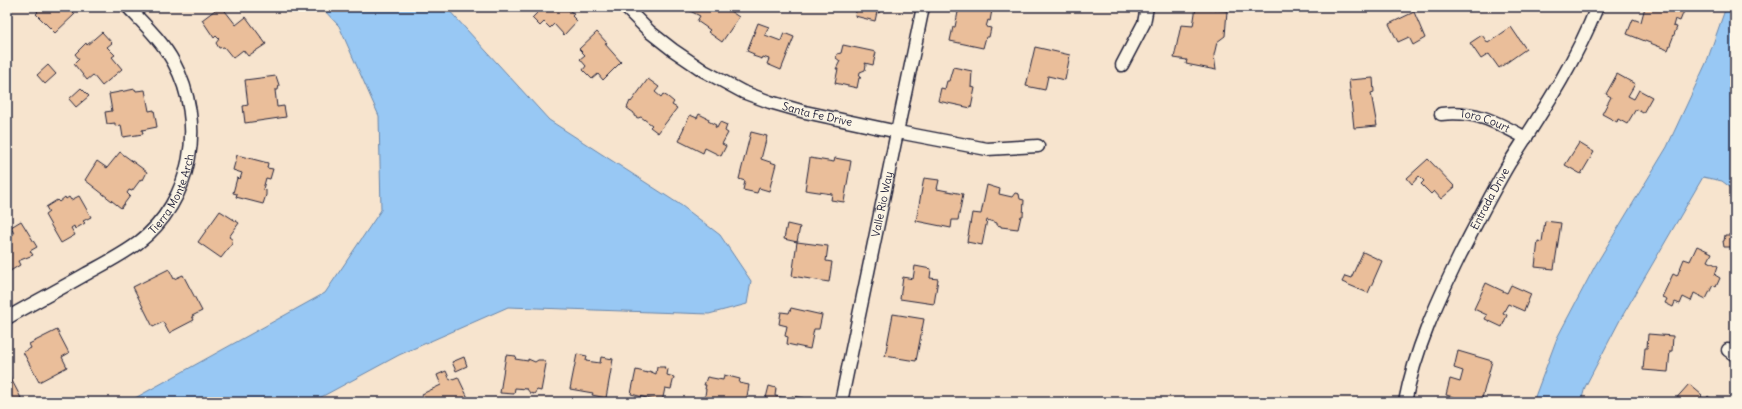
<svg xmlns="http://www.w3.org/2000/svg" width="1742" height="409" font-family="Delius,sans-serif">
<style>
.water{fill:#98c8f4;stroke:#6986aa}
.building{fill:#eabe9a;stroke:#22223b}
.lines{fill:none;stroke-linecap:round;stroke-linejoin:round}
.minor-casing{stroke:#22223b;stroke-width:15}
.minor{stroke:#fcf5e5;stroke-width:12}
.labels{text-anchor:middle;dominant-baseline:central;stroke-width:3;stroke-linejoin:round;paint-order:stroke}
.street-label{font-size:11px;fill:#22223b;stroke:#fcf5e5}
</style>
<rect width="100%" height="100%" fill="#f7e4ce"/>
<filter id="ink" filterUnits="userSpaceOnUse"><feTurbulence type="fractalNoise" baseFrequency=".025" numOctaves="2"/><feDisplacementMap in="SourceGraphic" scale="8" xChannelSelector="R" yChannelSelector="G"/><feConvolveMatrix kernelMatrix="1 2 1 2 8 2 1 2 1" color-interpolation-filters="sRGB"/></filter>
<g filter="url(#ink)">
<!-- water -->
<g class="water">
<path d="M321,7H446L549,120L682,206L720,235L751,281L747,304L709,314L508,307L399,355L312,402H128L325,293L381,210L379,116L339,26Z"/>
<path d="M1726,7H1735V191L1722,181L1703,177L1620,320L1585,387L1581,402H1533L1557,338L1595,266L1667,147L1707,61Z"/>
</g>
<!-- building -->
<g class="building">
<path d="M33,7H71L69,8L75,14L55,33L36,14L38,12Z"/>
<path d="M219,7H222L236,25L246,17L266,44L248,56L243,50L233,58L224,47L219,48L216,43L219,39L216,36L214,38L202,20Z"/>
<path d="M565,7L574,14L572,16L577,21L564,35L554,24L550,28L544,22L540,26L532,18L538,12L534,7Z"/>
<path d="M689,7H724L739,17L722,42L708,32L710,30L697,21L700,16L690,11Z"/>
<path d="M857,7H881L879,13L877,12L875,21L855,16Z"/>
<path d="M959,7H978L992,10L990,21L988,20L986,27L991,28L989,37H986L983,48L950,41L953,27H955Z"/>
<path d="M1196,7L1227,11L1225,36L1217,42L1214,55L1216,70L1186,64L1187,60L1174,58L1181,25L1193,26Z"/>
<path d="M1645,7H1672L1684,11L1680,21L1675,19L1673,26L1677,27L1668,50L1627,34L1633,19L1641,22Z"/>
<path d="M1414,12L1425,38L1413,45L1409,37L1398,42L1389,24Z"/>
<path d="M758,23L769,27L765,35L781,41L784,33L794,37L781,70L767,64L769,59L763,57L762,59L753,56L754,54L747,51Z"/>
<path d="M1511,27L1526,49L1499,68L1489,54L1481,59L1470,43L1482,35L1488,43Z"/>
<path d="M102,32L112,43L107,47L115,55L112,57L122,69L102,86L93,75L87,80L74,64L79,59L75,54L86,43L87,45Z"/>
<path d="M597,32L607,43L605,44L621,62L603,80L598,74L592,79L583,70L586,66L580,59L585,55L579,49Z"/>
<path d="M843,45L876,52L873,65L865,63L866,65L865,70L860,72L859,77L861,78H859L857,88L835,83L838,69H836L840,61L836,58L837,54L841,53Z"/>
<path d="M1035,47L1070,55L1065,80L1048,76L1045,90L1026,86Z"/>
<path d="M48,65L56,74L45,84L37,75Z"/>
<path d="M953,67L972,71L971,87L975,88L971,108L938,101L941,88L945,89L947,81H949Z"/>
<path d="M1617,74L1635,84L1628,96L1634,99L1639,90L1652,97L1643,113L1636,109L1627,124L1618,119L1617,122L1602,114L1611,97L1606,94Z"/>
<path d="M276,76L279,85L278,90H275L277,107L284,106L286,117L245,123L243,106L248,105L245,80Z"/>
<path d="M1373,78L1374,92L1371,93L1377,126L1354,128L1349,80Z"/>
<path d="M648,79L659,87L655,92L661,97L663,94L668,97L674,102L672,105L677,108L658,133L650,127L652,125L641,117L638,118L634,116V113L627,108L630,101L631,102Z"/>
<path d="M81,88L89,96L76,107L69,99Z"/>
<path d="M135,89L136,91L145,90L149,111L154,110L157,127L142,130L143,134L123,137L121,125L115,126V123L107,124L105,112L112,111L109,94Z"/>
<path d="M699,114L709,119L708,121L716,125L715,127L717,128L720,122L727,125L725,131L728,133L722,144L726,146L721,156L705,148L703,153L679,141L682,135L681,134L690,115L697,118Z"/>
<path d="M751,132L767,136L761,159L776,164L769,191L759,188L757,193L743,190L745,181L739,179Z"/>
<path d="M1579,143L1594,152L1581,174L1565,165Z"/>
<path d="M120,152L147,172L143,180L141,179L132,191L129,190L127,193L130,196L121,208L85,180L97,161L107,168Z"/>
<path d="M237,155L268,163L267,168L273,169L270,179L266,178L263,189L266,190V195L263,204L236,197L237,194L233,193L237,178L240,179L242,173L233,170Z"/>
<path d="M810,158L834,162L835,158L851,161L844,202L831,200L832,194L805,190Z"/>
<path d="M1428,159L1455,187L1441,199L1434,191L1431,194L1421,184L1424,181L1419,176L1412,184L1407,178Z"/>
<path d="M924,178L939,180L937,189L963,194L958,220H952L951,228L916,221Z"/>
<path d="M987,185L1000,189L999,194L1012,197L1015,193L1019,194L1020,199L1024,200L1023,216H1021L1018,229L1001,227V226L997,225V223L987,220L982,245L967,242L972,213L981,214Z"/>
<path d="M79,196L91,217L83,221L85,223L75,229L74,226L71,228L75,235L61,243L45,215L49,212L46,207L57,200L59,202L65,197L66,199L69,197L71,200Z"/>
<path d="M220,211L239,223L229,237L233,240L232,241V244L221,258L198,242Z"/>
<path d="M21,221L37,247L30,251L33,255L18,261L20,265L7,273V237L14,234L11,227Z"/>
<path d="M1545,221L1561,223L1554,269L1535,267L1538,241L1542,242Z"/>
<path d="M787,224L800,227L797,242L784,239Z"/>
<path d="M1725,235H1733L1732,247H1724L1723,241H1724Z"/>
<path d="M797,242L828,246L826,261L832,262L829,282L792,276Z"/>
<path d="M1697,246L1712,253L1708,261L1718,266L1715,275L1720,278L1716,287L1713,285L1706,299L1694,293L1691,301L1683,297L1680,304L1675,302L1673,307L1665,303L1667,299L1662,297L1673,274L1677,276L1684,259L1690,261Z"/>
<path d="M1363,252L1382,261L1368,293L1342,282L1345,276L1351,278Z"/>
<path d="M915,266L931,269L930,278L938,279L934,304L900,299L903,277L913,279Z"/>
<path d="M169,269L174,279L183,275L202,311L192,316L194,320L169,333L163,322L153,327L133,287Z"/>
<path d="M1486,283L1507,293L1511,285L1531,294L1524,311L1508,304L1503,313L1507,315L1502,327L1485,319L1487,315L1474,309Z"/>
<path d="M791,308L822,315L819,329H814L810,349L787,344L788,337L785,336L787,326L779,324L781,312L789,313Z"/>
<path d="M893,314L924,319L916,361L885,356Z"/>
<path d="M57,330L69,353L62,357L67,367L39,382L23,352L31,348L29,344Z"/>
<path d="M1648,334L1673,336L1672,351H1670L1668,372L1643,370L1645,348H1647Z"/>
<path d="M1458,351L1492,361L1481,402H1472L1446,395L1450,379L1460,382L1463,371L1454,368Z"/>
<path d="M577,354L587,356L586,361L600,363L601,357L613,359L606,398L592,395L593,393L570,389Z"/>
<path d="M506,355L516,356L515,359L528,361V359L535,362L538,360H543L546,364L541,391L537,390L534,394L530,393L527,389L515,388L514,394L500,393Z"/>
<path d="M464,357L467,366L456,371L452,362Z"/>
<path d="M657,367H665L664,368L668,369L667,375L674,377L671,389L665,388L662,402L631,394L636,370L648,373L649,371L656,374Z"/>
<path d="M7,371L21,398L18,400L19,402H7Z"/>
<path d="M446,371L450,380L458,377L470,402H426L422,394L441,385L437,375Z"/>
<path d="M724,375L740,379L739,383L749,385L746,402H704L706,389H705L706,385H704L707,377L723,380Z"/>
<path d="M1689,384L1702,395L1701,396L1705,400L1708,396L1715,402H1673Z"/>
<path d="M769,386L776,388L775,396L791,399L792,396L803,398V402H765Z"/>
</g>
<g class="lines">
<!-- minor casing -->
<g class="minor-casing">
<g id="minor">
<path id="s1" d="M625,7L650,32L673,50L704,71L743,92L770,102L805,112L898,132L987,149L1038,146"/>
<path d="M1122,65L1144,23L1147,7"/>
<path id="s2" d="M1441,114C1476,110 1496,122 1526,138"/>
<path id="s3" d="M7,318C33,303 60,289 86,274C104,264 122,255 138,243C193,201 206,122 174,63C163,42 144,24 128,7"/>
<path d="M1728,350L1735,355"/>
<path id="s4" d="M841,402L923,7"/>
<path id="s5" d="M1405,402C1415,350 1437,302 1460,255C1476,224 1492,192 1510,162C1542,112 1575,63 1597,7"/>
</g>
</g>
<!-- minor -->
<use href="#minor" class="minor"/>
</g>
</g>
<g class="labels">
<!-- street labels -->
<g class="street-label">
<text stroke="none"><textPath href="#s1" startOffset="224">Santa Fe Drive</textPath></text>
<text stroke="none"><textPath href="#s2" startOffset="45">Toro Court</textPath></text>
<text stroke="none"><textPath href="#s3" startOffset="212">Tierra Monte Arch</textPath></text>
<text stroke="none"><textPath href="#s5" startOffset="221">Entrada Drive</textPath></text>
<text stroke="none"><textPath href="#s4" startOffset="202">Valle Rio Way</textPath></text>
</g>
</g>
<!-- margin -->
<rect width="1742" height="409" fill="none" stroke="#fcf5e5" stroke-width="24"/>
<rect x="12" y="12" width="1718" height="385" fill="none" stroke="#22223b" stroke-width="1.5" filter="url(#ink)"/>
</svg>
